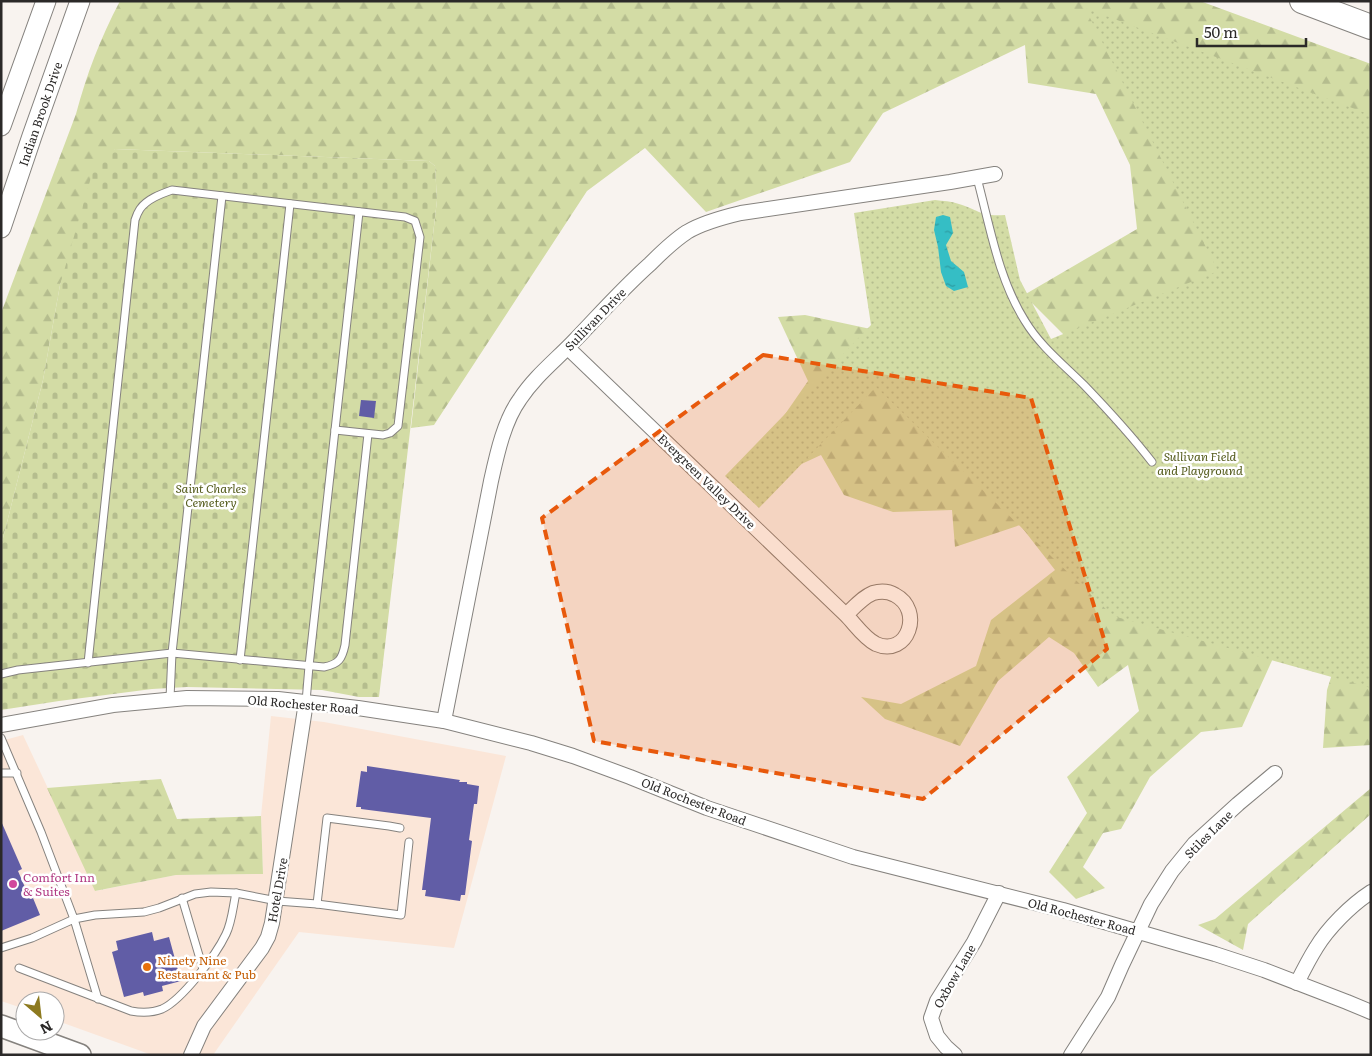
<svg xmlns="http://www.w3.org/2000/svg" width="1372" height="1056" font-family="Literata,serif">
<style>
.commercial{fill:#fbe6d8}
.forest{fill:url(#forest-firs)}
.cemetery{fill:url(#cemetery-stones)}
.park{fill:url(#park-dots)}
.water{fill:url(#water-ripples)}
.building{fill:#615da6}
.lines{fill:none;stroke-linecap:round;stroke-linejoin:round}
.lane-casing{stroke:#85827e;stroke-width:9}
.street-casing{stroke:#85827e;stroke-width:16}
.secondary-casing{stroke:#85827e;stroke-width:21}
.primary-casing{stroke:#85827e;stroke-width:24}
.highway-casing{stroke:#85827e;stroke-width:26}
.lane{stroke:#fff;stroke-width:7}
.street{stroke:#fff;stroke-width:14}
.secondary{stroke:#fff;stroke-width:19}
.primary{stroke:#fff;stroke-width:21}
.highway{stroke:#fff;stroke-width:24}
.marked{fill:#e8590c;fill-opacity:0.2;stroke:#e8590c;stroke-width:4;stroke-dasharray:10 6;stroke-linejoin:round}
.hotel-dot{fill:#d1479c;stroke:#fff;stroke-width:2}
.food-dot{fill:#e8710a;stroke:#fff;stroke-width:2}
.labels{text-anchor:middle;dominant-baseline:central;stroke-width:5;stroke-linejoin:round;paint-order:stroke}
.street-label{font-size:12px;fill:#2b2928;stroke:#fff}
.park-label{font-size:12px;font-style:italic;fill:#565d1e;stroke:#fff}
.hotel-label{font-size:12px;fill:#b23c85;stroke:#fff;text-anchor:start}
.food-label{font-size:12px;fill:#c56008;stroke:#fff;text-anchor:start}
</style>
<defs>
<pattern id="forest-firs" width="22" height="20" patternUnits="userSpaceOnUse" patternTransform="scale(1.25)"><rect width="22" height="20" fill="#d3dca5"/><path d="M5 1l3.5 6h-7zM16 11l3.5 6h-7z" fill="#b5bd8e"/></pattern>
<pattern id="cemetery-stones" width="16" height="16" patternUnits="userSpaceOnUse" patternTransform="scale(1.25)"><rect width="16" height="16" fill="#d3dca5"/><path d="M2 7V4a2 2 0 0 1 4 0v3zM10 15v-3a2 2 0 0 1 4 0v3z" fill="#b5bd8e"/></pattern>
<pattern id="park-dots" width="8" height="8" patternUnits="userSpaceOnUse" patternTransform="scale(1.25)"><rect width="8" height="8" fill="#d3dca5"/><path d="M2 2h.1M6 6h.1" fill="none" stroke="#b5bd8e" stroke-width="1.8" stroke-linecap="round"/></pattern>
<pattern id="water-ripples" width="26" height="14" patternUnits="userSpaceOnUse" patternTransform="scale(1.25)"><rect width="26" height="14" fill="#35bec5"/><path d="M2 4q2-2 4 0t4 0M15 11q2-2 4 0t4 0" fill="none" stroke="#2d9aa0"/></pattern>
</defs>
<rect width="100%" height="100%" fill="#f8f3ef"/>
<!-- commercial -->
<path class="commercial" d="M271,716L324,722L506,756L454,948L299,932L213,1055H152L55,1020V1001H25V1009L1,1001V741L23,735L96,891L176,875L263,874L261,816Z"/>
<!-- forest -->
<g class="forest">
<path d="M120,1H1200L1371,64V548L1161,432L1024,295L1137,229L1130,165L1096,94L1028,83L1025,45L883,113L850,162L706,212L645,148L587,191L434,425L411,428L437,200L435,166L429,161L115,149L60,285L43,380L1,546V313L76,114C87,73 100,39 120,1Z"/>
<path d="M994,307L1371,569V745L1323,748L1327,690L1344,636L1279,645L1242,727L1201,732L1150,777L1121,829L1103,833L1083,867L1105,888L1076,899L1049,872L1087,813L1067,777L1139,711L1128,665L1098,687L1074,653L1049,637L998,681L960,746L885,719L861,697L901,704L976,666L991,620L1055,570L1020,525L955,547L952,510L893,512L844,495L821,455L795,467L781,420L808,381L778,317L805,315L880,331Z"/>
<path d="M161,779L177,819L261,816L263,874L176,875L95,891L47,788Z"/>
<path d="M1371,788V814L1248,924L1243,950L1198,925L1215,919Z"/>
</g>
<!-- cemetery -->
<path class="cemetery" d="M115,149L429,161L435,166L437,200L379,697H359L322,690L187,687L152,689L59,701L1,710V546L43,380L60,285L94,167Z"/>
<!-- park -->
<path class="park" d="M1085,8L1371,115V688L1113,616L876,387L759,508L725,476L871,325L854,213L935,200C943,201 951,201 959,204C979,210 981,217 1005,215L1020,280L1051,339L1218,271Z"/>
<!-- water -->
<path class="water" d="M943,215L950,217L953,233L946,245L951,261L964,272L968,287L954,291L946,286L941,272L938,247L934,230L936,217Z"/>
<!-- building -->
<g class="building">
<path d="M361,400L376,401L374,418L359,416Z"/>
<path d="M367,766L460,780L459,782H467V784L479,786L477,804H474L469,840L472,841L465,895H461L460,901L425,896L426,890H422L431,818L361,809V807H356L361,771L367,772Z"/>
<path d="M1,821L22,869L18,871L30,899L33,898L40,915L1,931Z"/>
<path d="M152,932L154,941L169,937L181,981L162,986L163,991L144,996L143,992L124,997L112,952L118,950L116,941Z"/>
</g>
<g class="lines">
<!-- lane casing -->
<g class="lane-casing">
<g id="lane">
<path d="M977,178C990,226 998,278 1025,321C1040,346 1064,365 1084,385C1108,410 1131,435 1152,462"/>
<path d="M240,660L290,204"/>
<path d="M88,663L135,220C136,217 138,212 140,209C147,199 161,194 172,190L405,217L415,221L420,237L398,426L390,433L383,435L335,430"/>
<path d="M1,674L18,670L172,653L324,667C339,664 342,659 345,645L368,434"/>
<path d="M170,698L172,653L222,196"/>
<path d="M306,702L309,666L359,212"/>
<path d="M1,738L41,832L74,919L95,915L144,912L159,908L195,894L211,892L236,893L277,901L317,904L401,915L409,842"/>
<path d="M1,773H17"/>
<path d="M182,898L203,969"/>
<path d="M317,904L327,818L389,826L400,828"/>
<path d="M1,948L32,938L74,919L98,999"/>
<path d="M19,968L131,1011C142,1013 152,1013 162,1009C182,1000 216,955 226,934C232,922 233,906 236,893"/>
</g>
</g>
<!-- street casing -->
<g class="street-casing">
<g id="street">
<path d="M568,348L846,615C855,624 864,638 876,644C908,658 924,610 895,595C888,591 880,591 873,593C863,597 854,607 846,615"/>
<path d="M444,721L491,481C497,454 504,421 520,399C535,376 556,360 575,340C599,315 623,288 650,264C662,252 673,241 687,232C702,223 724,217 741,213L950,182L995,174"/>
<path d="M1,725L113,705L187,698L278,699L358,708L444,721L531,743L573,756L630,777L707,808L853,857L1063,910L1215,954L1264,970L1347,1002L1371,1012"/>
<path d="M1297,983C1303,971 1309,959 1316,948C1328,928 1351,905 1371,892"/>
<path d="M191,1055L204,1026L262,948L268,937L272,923L306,702"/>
<path d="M955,1055L946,1047L937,1036L931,1018L937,1001L974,942L999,893"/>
<path d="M1071,1055L1108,997L1122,965L1151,904L1172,871L1194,844L1238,804L1275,773"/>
</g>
</g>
<!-- secondary casing -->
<g class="secondary-casing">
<g id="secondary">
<path d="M1,126L46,1"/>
<path d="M1,228L32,136L80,1"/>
</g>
</g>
<!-- primary casing -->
<g class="primary-casing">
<path id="primary" d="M1,1026L80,1055"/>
</g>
<!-- highway casing -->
<g class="highway-casing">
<path id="highway" d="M1302,1L1371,27"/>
</g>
<!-- lane -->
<use href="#lane" class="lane"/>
<!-- street -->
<use href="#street" class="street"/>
<!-- secondary -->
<use href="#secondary" class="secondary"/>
<!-- primary -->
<use href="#primary" class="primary"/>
<!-- highway -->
<use href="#highway" class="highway"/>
</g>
<!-- marked area -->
<path class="marked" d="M763,355L1031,398L1107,649L923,799L594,741L542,518Z"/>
<!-- markers -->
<circle class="hotel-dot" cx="13" cy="884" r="5"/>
<circle class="food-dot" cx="147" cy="967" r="5"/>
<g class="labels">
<!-- street labels -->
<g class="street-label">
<text transform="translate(40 114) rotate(-71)">Indian Brook Drive</text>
<text transform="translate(595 319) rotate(-46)">Sullivan Drive</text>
<text transform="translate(707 481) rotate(44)">Evergreen Valley Drive</text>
<text transform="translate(303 704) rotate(5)">Old Rochester Road</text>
<text transform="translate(694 801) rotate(21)">Old Rochester Road</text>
<text transform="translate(1208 834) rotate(-45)">Stiles Lane</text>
<text transform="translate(277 890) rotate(-80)">Hotel Drive</text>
<text transform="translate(1082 916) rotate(15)">Old Rochester Road</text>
<text transform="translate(954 976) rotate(-60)">Oxbow Lane</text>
</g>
<!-- park labels -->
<g class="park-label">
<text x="1200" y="456">Sullivan Field<tspan x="1200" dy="14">and Playground</tspan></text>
<text x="211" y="488">Saint Charles<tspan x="211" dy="14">Cemetery</tspan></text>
</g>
<!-- hotel labels -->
<g class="hotel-label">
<text x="23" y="877">Comfort Inn<tspan x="23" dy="14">&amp; Suites</tspan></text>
</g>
<!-- food labels -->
<g class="food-label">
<text x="157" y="960">Ninety Nine<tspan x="157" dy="14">Restaurant &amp; Pub</tspan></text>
</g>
</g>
<!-- border -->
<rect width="1372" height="1056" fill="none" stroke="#2b2928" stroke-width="5"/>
<!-- north arrow -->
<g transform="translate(40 1016) rotate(152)"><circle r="24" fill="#ffffff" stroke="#aaa9a9"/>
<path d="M0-4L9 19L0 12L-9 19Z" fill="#8d7a1f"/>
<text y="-8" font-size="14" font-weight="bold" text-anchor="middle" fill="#2b2928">N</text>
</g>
<!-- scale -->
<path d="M1197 38v8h109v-8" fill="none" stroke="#2b2928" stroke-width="2.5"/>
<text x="1204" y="38" font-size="15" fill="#2b2928" stroke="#ffffff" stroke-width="4" paint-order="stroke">50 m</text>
</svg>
